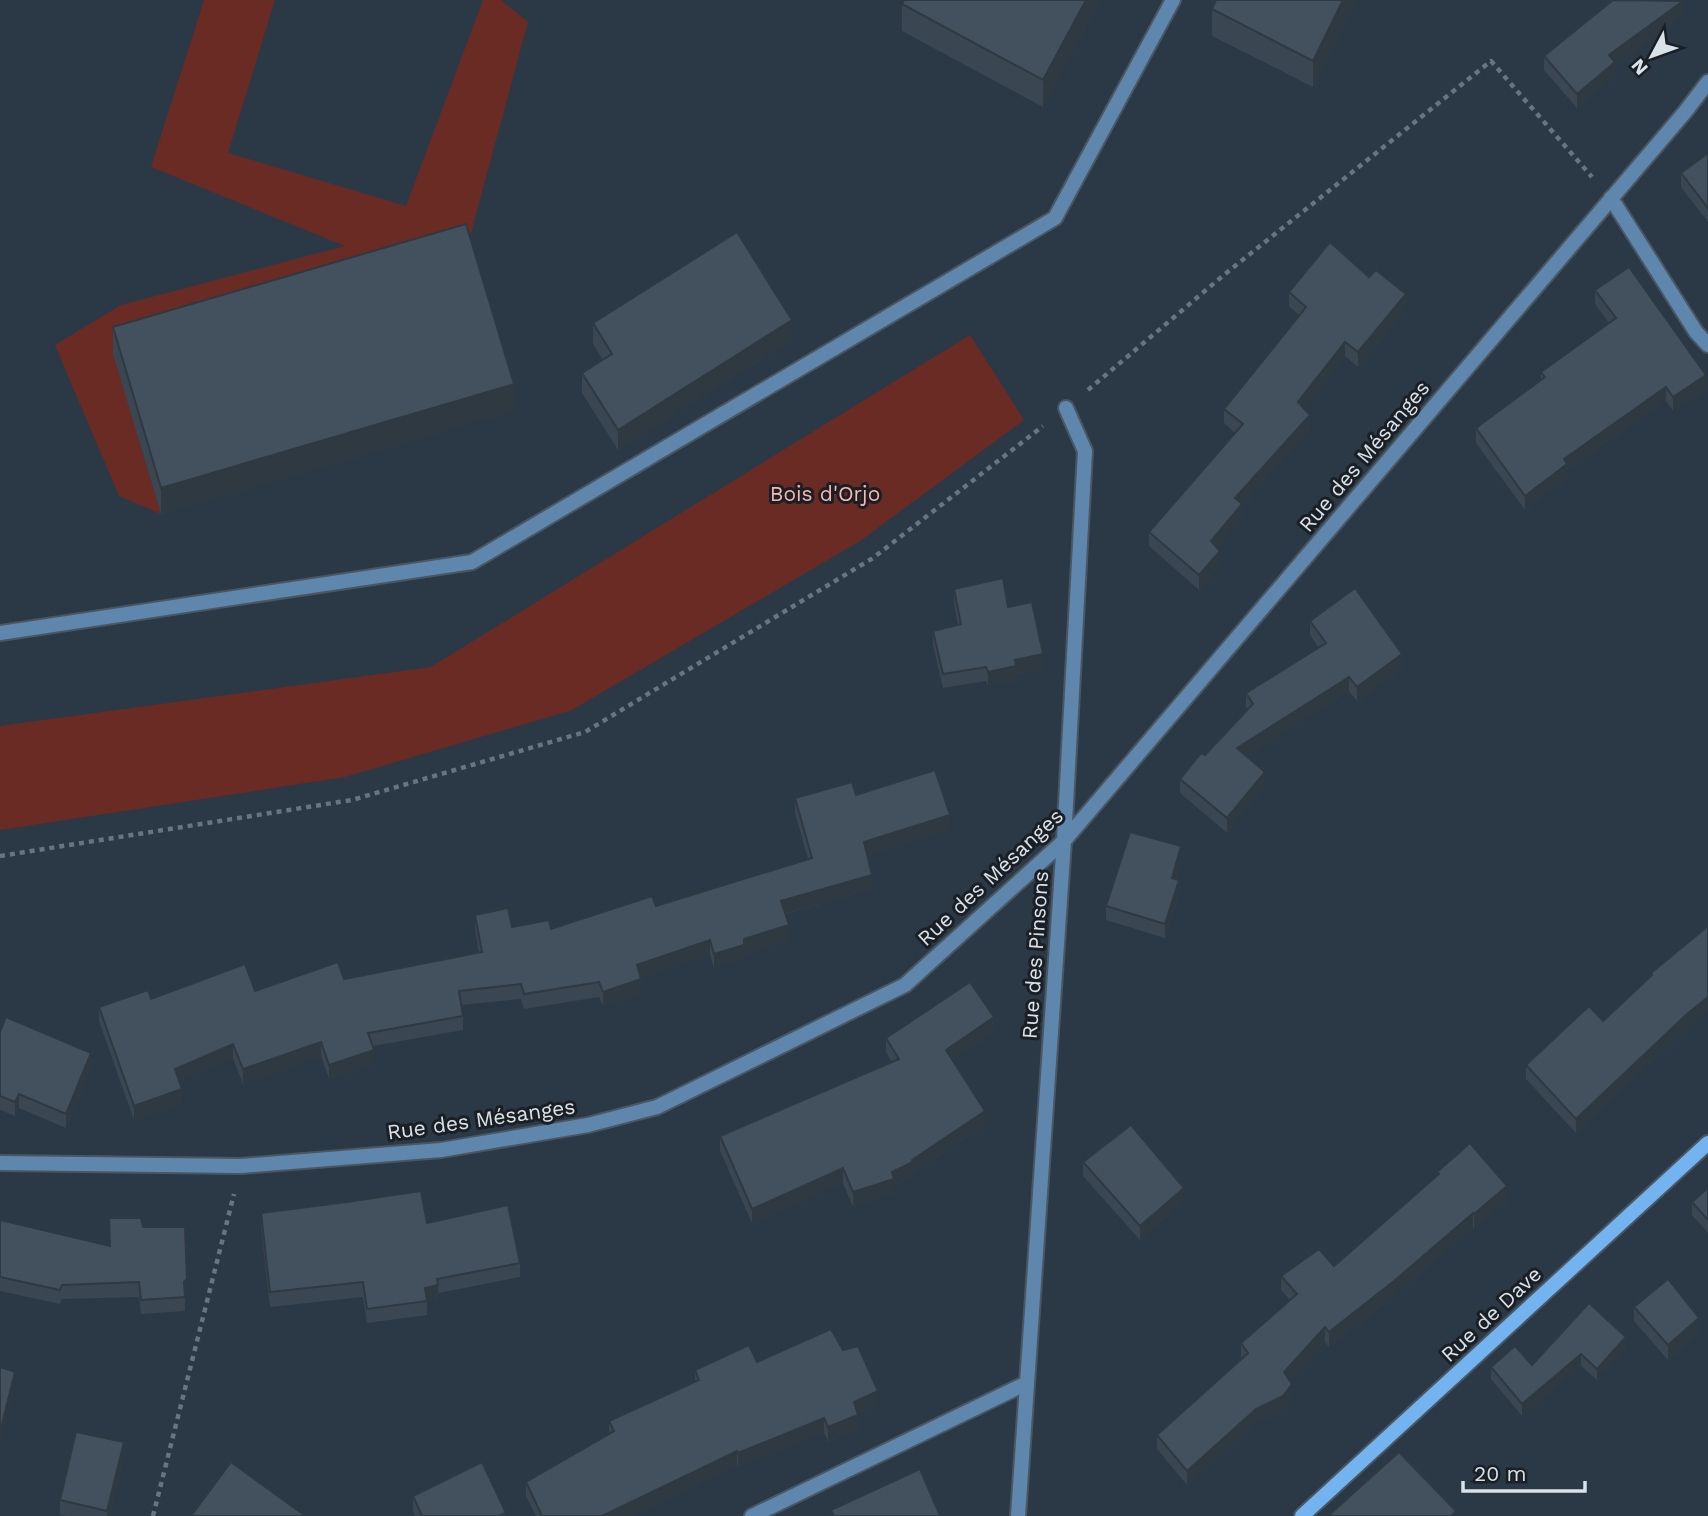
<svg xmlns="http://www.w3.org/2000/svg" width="1708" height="1516" font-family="'Work Sans',sans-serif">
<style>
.green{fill:#6a2b24}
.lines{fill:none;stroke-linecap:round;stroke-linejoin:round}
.service-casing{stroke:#4a5763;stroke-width:18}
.minor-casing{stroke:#4a5763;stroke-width:18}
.secondary-casing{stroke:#4a5763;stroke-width:18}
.path{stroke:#68747f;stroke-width:4.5;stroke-dasharray:5 5;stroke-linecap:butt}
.service{stroke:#5f87ad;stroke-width:14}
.minor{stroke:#5f87ad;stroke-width:14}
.secondary{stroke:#72b3f0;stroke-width:14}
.wall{fill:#3a4652}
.shaded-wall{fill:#2f3942}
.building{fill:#43515f;stroke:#2f3942;stroke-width:2}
.labels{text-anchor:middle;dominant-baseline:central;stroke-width:6;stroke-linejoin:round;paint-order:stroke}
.street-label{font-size:21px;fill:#d9e1e9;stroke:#191f25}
.park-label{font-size:21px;fill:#fab7ad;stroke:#191f25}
</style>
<rect width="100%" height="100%" fill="#2b3946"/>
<!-- green -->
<g class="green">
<path d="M204,0H275L228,153L406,206L483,0H501L528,22L466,251L114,354L161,514L119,496L55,345L121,305L345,246L151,167Z"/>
<path d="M970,335L1024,420L860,541L572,710L345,777L0,830V726L431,667Z"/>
</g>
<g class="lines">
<!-- service casing -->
<g class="service-casing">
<path id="service" d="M0,633L472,562L1055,218L1173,0"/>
</g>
<!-- minor casing -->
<g class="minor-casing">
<g id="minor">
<path d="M1611,198L1696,332L1708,345"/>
<path d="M0,1163L241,1166L441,1150L588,1125L657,1107L905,985L1064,841L1685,112L1708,82"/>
<path d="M752,1516L1027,1383"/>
<path d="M1018,1516L1064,841L1085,451L1066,408"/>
</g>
</g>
<!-- secondary casing -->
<g class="secondary-casing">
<path id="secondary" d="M1302,1516L1708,1143"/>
</g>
<!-- path -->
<g class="path">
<path d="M1088,390L1225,274L1491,61L1592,177"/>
<path d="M0,856L352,800L585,732L873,558L1043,426"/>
<path d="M153,1516L234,1194"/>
</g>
<!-- service -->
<use href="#service" class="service"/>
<!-- minor -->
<use href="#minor" class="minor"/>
<!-- secondary -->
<use href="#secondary" class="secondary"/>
</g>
<!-- wall -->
<g class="wall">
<path d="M1100,0L1043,107L902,31V4Z"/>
<path d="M1357,0L1313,87L1212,36V9Z"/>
<path d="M1611,0H1683V15L1615,66V76L1577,108L1544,70V56Z"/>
<path d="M1708,153V222L1681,187V173Z"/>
<path d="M1369,277L1406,309L1358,367L1345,356L1304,408L1310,429L1242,506V518L1217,548L1220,565L1199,590L1149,546V532L1235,433L1224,423V409L1300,316L1289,306V292Z"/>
<path d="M1595,290L1706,389L1673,411L1666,401L1567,470V478L1525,510L1476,443V428L1541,380V372L1609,323L1595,304Z"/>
<path d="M593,323L792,340L618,450L582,393V373L603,360L593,344Z"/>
<path d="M113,327L514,411L161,514L113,354Z"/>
<path d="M954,589L1008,607L1043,668L1016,674V680L988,686L986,681L943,688L933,645V631L958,625L954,604Z"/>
<path d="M1310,621L1402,668L1357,701L1349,691L1246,756L1265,786L1227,833L1180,793V779L1205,755L1248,710L1246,707V693L1319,648L1310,635Z"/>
<path d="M856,795L950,829L867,856L872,889L786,914L789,939L744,954V959L714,968L710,954L640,978L641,994L603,1006L599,997L524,1009L521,999L462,1005L463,1016V1030L373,1046L374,1064L329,1079L321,1056L243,1084L233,1058L179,1081L182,1103L134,1120L99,1021V1007L151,999L255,991L344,979L479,953L475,929V915L512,927L551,929L656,906L808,859L795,813V798Z"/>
<path d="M1181,860L1176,879L1179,895L1165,938L1106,920V906Z"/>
<path d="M1603,1021L1687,1028L1576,1133L1526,1079V1065Z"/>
<path d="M0,1032L91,1068L66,1128L19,1108L15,1116L0,1110Z"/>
<path d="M994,1032L952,1060L985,1125L913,1173V1176L894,1185V1194L853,1207L843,1183L752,1223L720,1151V1136L892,1062L886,1052V1038Z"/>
<path d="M1083,1162L1184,1202L1140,1240L1083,1176Z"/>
<path d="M1437,1172L1507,1200L1474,1228L1473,1227L1394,1296L1329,1347L1325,1342L1289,1380L1292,1398L1283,1410L1256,1423L1187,1485L1157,1449V1435L1241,1359V1343L1290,1300L1281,1290V1276L1334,1266L1437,1176Z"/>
<path d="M1708,1188V1233L1692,1215V1202Z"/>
<path d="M261,1213L427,1223L520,1263V1277L438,1293V1300L427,1302V1315L367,1323L363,1297L270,1307L261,1227Z"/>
<path d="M0,1220L110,1246L143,1227L187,1293L185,1295V1311L141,1314L139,1297L62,1299L60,1304L0,1291Z"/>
<path d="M1589,1303L1626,1348L1597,1380L1581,1366L1522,1416L1491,1379V1367L1532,1365Z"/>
<path d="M1634,1307L1699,1332L1668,1360L1634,1321Z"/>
<path d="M843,1350L878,1405L858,1414V1429L828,1442L824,1432L738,1467L737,1465L631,1516H536L526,1496V1482L609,1434V1421L695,1382V1370Z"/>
<path d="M124,1457L110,1516H66L60,1515V1500Z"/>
<path d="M413,1496L506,1516H415L413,1511Z"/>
</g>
<!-- shaded-wall -->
<g class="shaded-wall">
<path d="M1086,0H1100L1043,107V80Z"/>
<path d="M1343,0H1357L1313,87V61Z"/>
<path d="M1683,1V15L1615,66V76L1577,108V94L1609,55Z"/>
<path d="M1406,294V309L1358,367V352Z"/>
<path d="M792,320V340L618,450V430Z"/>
<path d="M1345,342V356L1298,416V402Z"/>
<path d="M1706,375V389L1673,411V397Z"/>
<path d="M514,384V411L161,514V488Z"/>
<path d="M1666,387V401L1567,470V478L1525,510V496L1564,459Z"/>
<path d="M1310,415V429L1242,506V518L1211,556V541L1235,498Z"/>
<path d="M1220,551V565L1199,590V575Z"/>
<path d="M1043,654V668L1016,674V680L988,686V672L1015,660Z"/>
<path d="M1402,654V668L1357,701V687Z"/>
<path d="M1349,677V691L1237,762V748Z"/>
<path d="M1265,772V786L1227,833V818Z"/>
<path d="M950,815V829L864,857V842Z"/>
<path d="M1181,846V860L1172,892V878Z"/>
<path d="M872,875V889L781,915V901Z"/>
<path d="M1179,880V895L1165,938V924Z"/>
<path d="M789,925V939L744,954V959L714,968V954L744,939Z"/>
<path d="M710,940V954L637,979V965Z"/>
<path d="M641,979V994L603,1006V992Z"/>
<path d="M1708,997V1010L1687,1028L1576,1133V1119L1687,1014Z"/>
<path d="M994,1017V1032L946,1064V1050Z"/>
<path d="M321,1042V1056L243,1084V1069Z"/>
<path d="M233,1044V1058L175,1083V1069Z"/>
<path d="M374,1050V1064L329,1079V1065Z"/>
<path d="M91,1053V1068L66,1128V1114Z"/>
<path d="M182,1089V1103L134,1120V1106Z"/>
<path d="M19,1094V1108L15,1116V1102Z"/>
<path d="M985,1111V1125L913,1173V1176L894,1185V1194L853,1207V1192L892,1172L912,1160Z"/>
<path d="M843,1168V1183L752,1223V1209Z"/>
<path d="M1507,1186V1200L1474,1228V1214Z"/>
<path d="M1184,1188V1202L1140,1240V1226Z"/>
<path d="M1473,1213V1227L1394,1296L1329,1347V1332Z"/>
<path d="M187,1279V1293L184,1296V1282Z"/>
<path d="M438,1285V1300L427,1302L425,1288Z"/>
<path d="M1699,1318V1332L1668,1360V1345Z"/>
<path d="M1325,1327V1342L1284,1386V1372Z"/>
<path d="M1626,1337V1348L1597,1380V1369Z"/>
<path d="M1581,1354V1366L1522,1416V1404Z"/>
<path d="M15,1372V1386L0,1446V1432Z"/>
<path d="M1292,1384V1398L1283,1410L1256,1423L1187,1485V1471L1256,1409Z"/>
<path d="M878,1391V1405L854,1416V1402Z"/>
<path d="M858,1415V1429L828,1442V1427Z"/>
<path d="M824,1418V1432L738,1467V1453Z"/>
<path d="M124,1442V1457L110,1516H107V1511Z"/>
<path d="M737,1451V1465L631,1516H602Z"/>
</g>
<!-- building -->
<g class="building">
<path d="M904,0H1086L1043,80L902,4Z"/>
<path d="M1216,0H1343L1313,61L1212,9Z"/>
<path d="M1613,0L1683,1L1609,55L1615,62L1577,94L1544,56Z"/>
<path d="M1708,153V208L1681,173Z"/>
<path d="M466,224L514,384L161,488L113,327Z"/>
<path d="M737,232L792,320L618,430L582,373L612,354L593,323Z"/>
<path d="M1330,242L1369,277L1376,270L1406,294L1358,352L1345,342L1298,402L1310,415L1235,498L1242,504L1211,541L1220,551L1199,575L1149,532L1243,424L1224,409L1306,307L1289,292Z"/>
<path d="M1629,267L1706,375L1673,397L1666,387L1564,459L1567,464L1525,496L1476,428L1545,377L1541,372L1616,318L1595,290Z"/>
<path d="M1003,578L1008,607L1032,602L1043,654L1015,660L1016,666L988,672L986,667L943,674L933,631L961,624L954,589Z"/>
<path d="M1355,588L1402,654L1357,687L1349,677L1237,748L1265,772L1227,818L1180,779L1201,753L1205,755L1253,704L1246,693L1326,643L1310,621Z"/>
<path d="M935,770L950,815L864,842L872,875L781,901L789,925L744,939V945L714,954L710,940L637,965L641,979L603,992L599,982L524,994L521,984L459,991L463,1016L368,1033L374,1050L329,1065L321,1042L243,1069L233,1044L175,1069L182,1089L134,1106L99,1007L148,990L151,999L245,964L255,991L338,962L344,979L482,952L475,915L508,908L512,927L549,920L551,929L652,896L656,906L812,858L795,798L852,782L856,795Z"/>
<path d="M1130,832L1181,846L1172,878L1179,880L1165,924L1106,906Z"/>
<path d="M1708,926V997L1687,1014L1576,1119L1526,1065L1589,1006L1603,1021L1652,975L1651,973Z"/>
<path d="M970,982L994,1017L946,1050L985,1111L912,1160L913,1162L892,1172L894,1179L853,1192L843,1168L752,1209L720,1136L899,1059L886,1038Z"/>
<path d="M6,1017L91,1053L66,1114L19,1094L15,1102L0,1096V1032Z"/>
<path d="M1131,1125L1184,1188L1140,1226L1083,1162Z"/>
<path d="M1470,1143L1507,1186L1474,1214L1473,1213L1394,1281L1329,1332L1325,1327L1284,1372L1292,1384L1283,1396L1256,1409L1187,1471L1157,1435L1248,1353L1241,1343L1297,1294L1281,1276L1319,1249L1334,1266L1439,1174L1437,1172Z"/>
<path d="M1708,1188V1220L1692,1202Z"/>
<path d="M421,1191L427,1223L508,1205L520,1263L437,1279L438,1285L425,1288L427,1301L367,1309L363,1282L270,1292L261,1213L347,1202Z"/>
<path d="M109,1218H141L143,1227H185L187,1279L184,1282L185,1297L141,1300L139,1282L62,1285L60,1290L0,1277V1220L110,1246Z"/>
<path d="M1668,1279L1699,1318L1668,1345L1634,1307Z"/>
<path d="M1589,1303L1626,1337L1597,1369L1581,1354L1522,1404L1491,1367L1515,1346L1532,1365Z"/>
<path d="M831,1329L843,1350L858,1346L878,1391L854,1402L858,1415L828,1427L824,1418L738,1453L737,1451L602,1516H542L526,1482L614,1431L609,1421L699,1380L695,1370L749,1345L757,1362Z"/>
<path d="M0,1367L15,1372L0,1432Z"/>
<path d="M76,1432L124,1442L107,1511L60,1500Z"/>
<path d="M1399,1452L1456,1511L1451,1516H1328Z"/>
<path d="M231,1462L304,1515L303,1516H191Z"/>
<path d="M482,1462L506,1513L499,1516H422L413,1496Z"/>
<path d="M920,1469L940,1516H830L833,1514L831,1510Z"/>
</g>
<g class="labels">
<!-- street labels -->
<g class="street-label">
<text transform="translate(1364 456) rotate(-50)">Rue des Mésanges</text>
<text transform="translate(990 877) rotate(-43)">Rue des Mésanges</text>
<text transform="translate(1035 955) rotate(-86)">Rue des Pinsons</text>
<text transform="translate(481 1119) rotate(-8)">Rue des Mésanges</text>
<text transform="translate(1491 1314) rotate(-43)">Rue de Dave</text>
</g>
<!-- park labels -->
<g class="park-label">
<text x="825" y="493">Bois d'Orjo</text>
</g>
</g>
<!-- north arrow -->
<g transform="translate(1652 56) rotate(229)" stroke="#191f25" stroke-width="5" paint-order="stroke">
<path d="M0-5L12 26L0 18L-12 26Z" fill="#d9e1e9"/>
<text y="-10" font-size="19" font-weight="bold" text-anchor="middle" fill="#d9e1e9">N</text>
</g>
<!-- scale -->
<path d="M1463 1481v10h122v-10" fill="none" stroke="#d9e1e9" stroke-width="3.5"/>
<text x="1474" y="1481" font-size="21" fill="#d9e1e9" stroke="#191f25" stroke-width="5" paint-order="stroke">20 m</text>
</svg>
